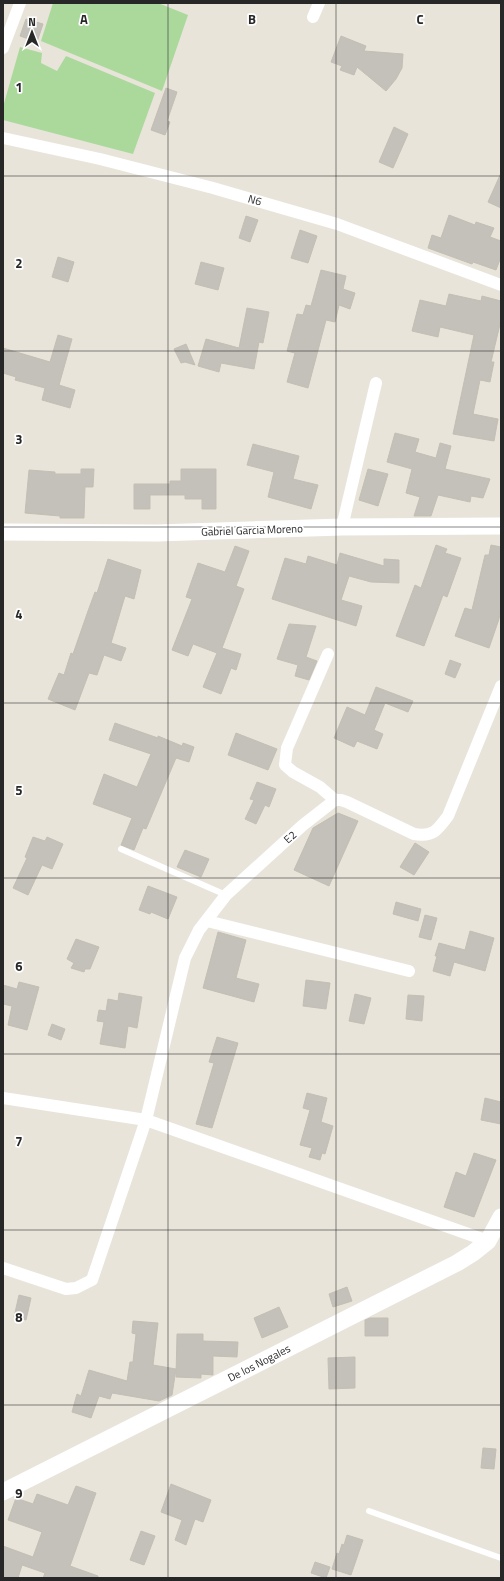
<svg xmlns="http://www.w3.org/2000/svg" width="504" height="1581" font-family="'Titillium Web',sans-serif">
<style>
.green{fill:#abd99c}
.building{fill:#c4c0ba;stroke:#c3bfb4}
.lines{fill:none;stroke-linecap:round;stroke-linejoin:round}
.lane{stroke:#fff;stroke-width:6}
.street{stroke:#fff;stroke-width:12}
.secondary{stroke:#fff;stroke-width:17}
.grid{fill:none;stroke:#272727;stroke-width:1;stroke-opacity:0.55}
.labels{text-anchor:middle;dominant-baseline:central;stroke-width:3.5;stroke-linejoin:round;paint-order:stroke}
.street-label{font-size:11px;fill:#272727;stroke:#fff}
.grid-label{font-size:13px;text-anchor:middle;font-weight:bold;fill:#272727;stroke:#fff;stroke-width:3.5;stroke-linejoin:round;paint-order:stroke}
</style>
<rect width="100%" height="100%" fill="#e8e4da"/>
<!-- green -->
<g class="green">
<path d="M53,3H158L188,15L162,91L41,41Z"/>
<path d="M20,47L42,53L41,63L57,71L66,56L155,93L133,154L3,120V107Z"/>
</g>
<!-- building -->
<g class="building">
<path d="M26,19L43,24L37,42L20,36Z"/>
<path d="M341,36L366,46L364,51L403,54L402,68L396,79L386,91L357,67L354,75L340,70L342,66L331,62Z"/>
<path d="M166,88L177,92L167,121L170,122L165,135L151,130Z"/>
<path d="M394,127L408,134L393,168L379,162Z"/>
<path d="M501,173V208L488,202Z"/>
<path d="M449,215L475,225L476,222L494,228L490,237L501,241V257L496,270L473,262L472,264L428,248L432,235L441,238Z"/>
<path d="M246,216L258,220L250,242L239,238Z"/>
<path d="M300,230L317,236L308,263L291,258Z"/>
<path d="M58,257L74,262L68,282L52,277Z"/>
<path d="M201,262L224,268L218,290L195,284Z"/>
<path d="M321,270L346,276L343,289L355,293L350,309L339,305L335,322L326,320L308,388L287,382L295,353L287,351L297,314L303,315L306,305L311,306Z"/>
<path d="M449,294L481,301L482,296L501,301V320L491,362H494L490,382L480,380L473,414L498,419L494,441L453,434L474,335L440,327L438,337L412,331L420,300L446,306Z"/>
<path d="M247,308L269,312L263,343L259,342L254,369L221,363L219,372L198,366L206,339L239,348Z"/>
<path d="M58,335L72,339L59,385L75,390L70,408L42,400L45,388L15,380L16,377L3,373V348L50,362Z"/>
<path d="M186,344L195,365L185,362L181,363L174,349Z"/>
<path d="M395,433L419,439L415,452L436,458L440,443L451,446L445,469L490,479L483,498L471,496L470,502L438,495L431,516H414L420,497L406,493L412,469L387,462Z"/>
<path d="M253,444L299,456L293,479L318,485L311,509L268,497L274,472L247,465Z"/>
<path d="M81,469H94L93,487H85L84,518H60V516L25,513L29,470L55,472V474H81Z"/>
<path d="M181,469H216V509H202V499H185V495H150V509H134V484H170V481H181Z"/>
<path d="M368,469L388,474L378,506L359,500Z"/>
<path d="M436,545L447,549L445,553L461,558L447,597L443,595L424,646L396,636L415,585L421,588Z"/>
<path d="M491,545L501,547V607L499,619L489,648L455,636L465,608L472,610L485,555H489Z"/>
<path d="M235,546L249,551L236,586L244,589L222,648L241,654L236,670L231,668L221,694L203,687L217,653L193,644L188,656L172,650L192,599L186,597L198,563L225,572Z"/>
<path d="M340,553L384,566V559L399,560V583L371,582L349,576L341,600L362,606L356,626L272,599L285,558L306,564L308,556L337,565Z"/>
<path d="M108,559L141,570L134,599L125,596L111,643L126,648L121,661L104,655L97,675L89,673L75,710L48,699L59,673L64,675L71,653L73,654L88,611L95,592L97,593Z"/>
<path d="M289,624L316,626L306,657L317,661L309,680L295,676L298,665L277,659Z"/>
<path d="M450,660L461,664L455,678L445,674Z"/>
<path d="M376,687L413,701L408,712L385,703L374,730L383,734L377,749L357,741L354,747L334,738L347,707L365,715Z"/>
<path d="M115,723L158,738V736L182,746L183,743L194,747L189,762L176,758L146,829L143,828L134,850L121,845L132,818L93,804L104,774L137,787L151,754L109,740Z"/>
<path d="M236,733L277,749L268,770L228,755Z"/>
<path d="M257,782L276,789L269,807L265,805L256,824L245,819L254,800L250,799Z"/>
<path d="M338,813L358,821L329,886L294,870L313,828Z"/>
<path d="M33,837L45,841L47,837L63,844L52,869L42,865L28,895L13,888L27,858L25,857Z"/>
<path d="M415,843L429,852L414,875L400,867Z"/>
<path d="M185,850L209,859L201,877L177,867Z"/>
<path d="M148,886L177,897L168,919L151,912L150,914L139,910Z"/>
<path d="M396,902L421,909L418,921L393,914Z"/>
<path d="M425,915L437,918L431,940L419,937Z"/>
<path d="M470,931L494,938L485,971L454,962L450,976L433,971L437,956H435L439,943L465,950Z"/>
<path d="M218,932L246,940L236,978L259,984L254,1002L203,988Z"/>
<path d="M76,939L99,947L90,969H85L84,972L71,968L74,963L67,959Z"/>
<path d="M306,980L330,983L326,1009L303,1006Z"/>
<path d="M19,982L39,987L27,1030L8,1025L12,1006L3,1004V985L17,989Z"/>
<path d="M119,993L142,997L137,1028L128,1026L125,1048L100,1044L104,1022L97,1021L99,1010L106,1011L108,999L118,1001Z"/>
<path d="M355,994L371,998L364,1024L349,1021Z"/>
<path d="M408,995L424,996L422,1021L406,1019Z"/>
<path d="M52,1024L65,1029L61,1040L48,1035Z"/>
<path d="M217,1037L238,1043L212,1128L196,1124L214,1063L209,1062Z"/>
<path d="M307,1093L327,1098L321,1122L333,1126L325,1154L322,1153L320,1160L309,1157L312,1148L300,1145L310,1110L303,1108Z"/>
<path d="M485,1098L501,1102V1124L481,1120Z"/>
<path d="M474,1153L496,1160L474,1217L444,1207L456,1172L466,1176Z"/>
<path d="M347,1287L352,1301L333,1307L329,1294Z"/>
<path d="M19,1295L31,1298L26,1320L14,1317Z"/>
<path d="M279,1307L288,1327L262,1338L254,1318Z"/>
<path d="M370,1318H388V1336H365V1320Z"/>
<path d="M133,1321L158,1323L153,1365L176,1369L172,1395L159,1401L112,1393L110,1399L99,1396L91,1418L72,1412L77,1394L81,1396L89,1370L127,1381L130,1362H133L136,1334L132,1333Z"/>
<path d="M177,1334H203V1341L238,1342L237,1357L213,1356V1375L201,1374V1378L176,1377Z"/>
<path d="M355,1357V1388L329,1389L328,1358Z"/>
<path d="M483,1448L496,1449L494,1469L481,1468Z"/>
<path d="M171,1484L211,1500L203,1522L195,1519L186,1545L175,1540L182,1520L161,1512Z"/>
<path d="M76,1486L96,1493L70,1566L98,1576V1578H43L45,1573L22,1565L18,1578H3V1546L33,1557L42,1532L8,1520L16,1498L33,1504L37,1494L68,1505Z"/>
<path d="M141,1531L155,1536L144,1565L130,1560Z"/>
<path d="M347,1535L363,1540L351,1575L332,1569L337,1553L339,1554L342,1544L344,1545Z"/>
<path d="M315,1562L330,1567L326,1578L311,1573Z"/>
</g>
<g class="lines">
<!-- lane -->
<g class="lane">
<path d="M121,849L226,895"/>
<path d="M369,1511L501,1558"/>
</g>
<!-- street -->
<g class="street">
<path d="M313,17L319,3"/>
<path d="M3,48L20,3"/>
<path d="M3,138L100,159L213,188L337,224L501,285"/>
<path d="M342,527L376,383"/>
<path d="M328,654L287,748L285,765L293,772L320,787L335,800"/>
<path d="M207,921L409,971"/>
<path d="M3,1098L146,1120L488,1241"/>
<path d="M3,1268L66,1289L76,1288L92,1280L146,1120L185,958L199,930L226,895L303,825L335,800H341L347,802L414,834C433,837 437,831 448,816L501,686"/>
</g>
<!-- secondary -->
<g class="secondary">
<path d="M3,532L157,533L342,527L501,526"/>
<path d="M3,1492L457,1263L473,1253L488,1241L501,1217"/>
</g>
</g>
<!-- grid -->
<path class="grid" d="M168,3V1578M336,3V1578M3,176H501M3,351H501M3,527H501M3,703H501M3,878H501M3,1054H501M3,1230H501M3,1405H501"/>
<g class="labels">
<!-- street labels -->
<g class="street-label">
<text transform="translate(255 200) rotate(16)">N6</text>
<text transform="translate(252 530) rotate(-2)">Gabriel Garcia Moreno</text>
<text transform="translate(290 837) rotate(-42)">E2</text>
<text transform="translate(259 1363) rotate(-27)">De los Nogales</text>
</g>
</g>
<g class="grid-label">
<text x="84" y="24">A</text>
<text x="252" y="24">B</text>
<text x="420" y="24">C</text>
<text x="19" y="92">1</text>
<text x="19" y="268">2</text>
<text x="19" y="444">3</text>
<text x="19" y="619">4</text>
<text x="19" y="795">5</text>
<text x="19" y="971">6</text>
<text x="19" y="1146">7</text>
<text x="19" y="1322">8</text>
<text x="19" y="1498">9</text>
</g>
<!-- border -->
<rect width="504" height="1581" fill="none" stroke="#272727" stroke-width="8"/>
<!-- north arrow -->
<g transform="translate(32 32)" stroke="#ffffff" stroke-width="3" paint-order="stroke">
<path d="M0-3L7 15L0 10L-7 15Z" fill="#272727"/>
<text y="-6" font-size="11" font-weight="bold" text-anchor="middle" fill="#272727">N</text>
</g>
</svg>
